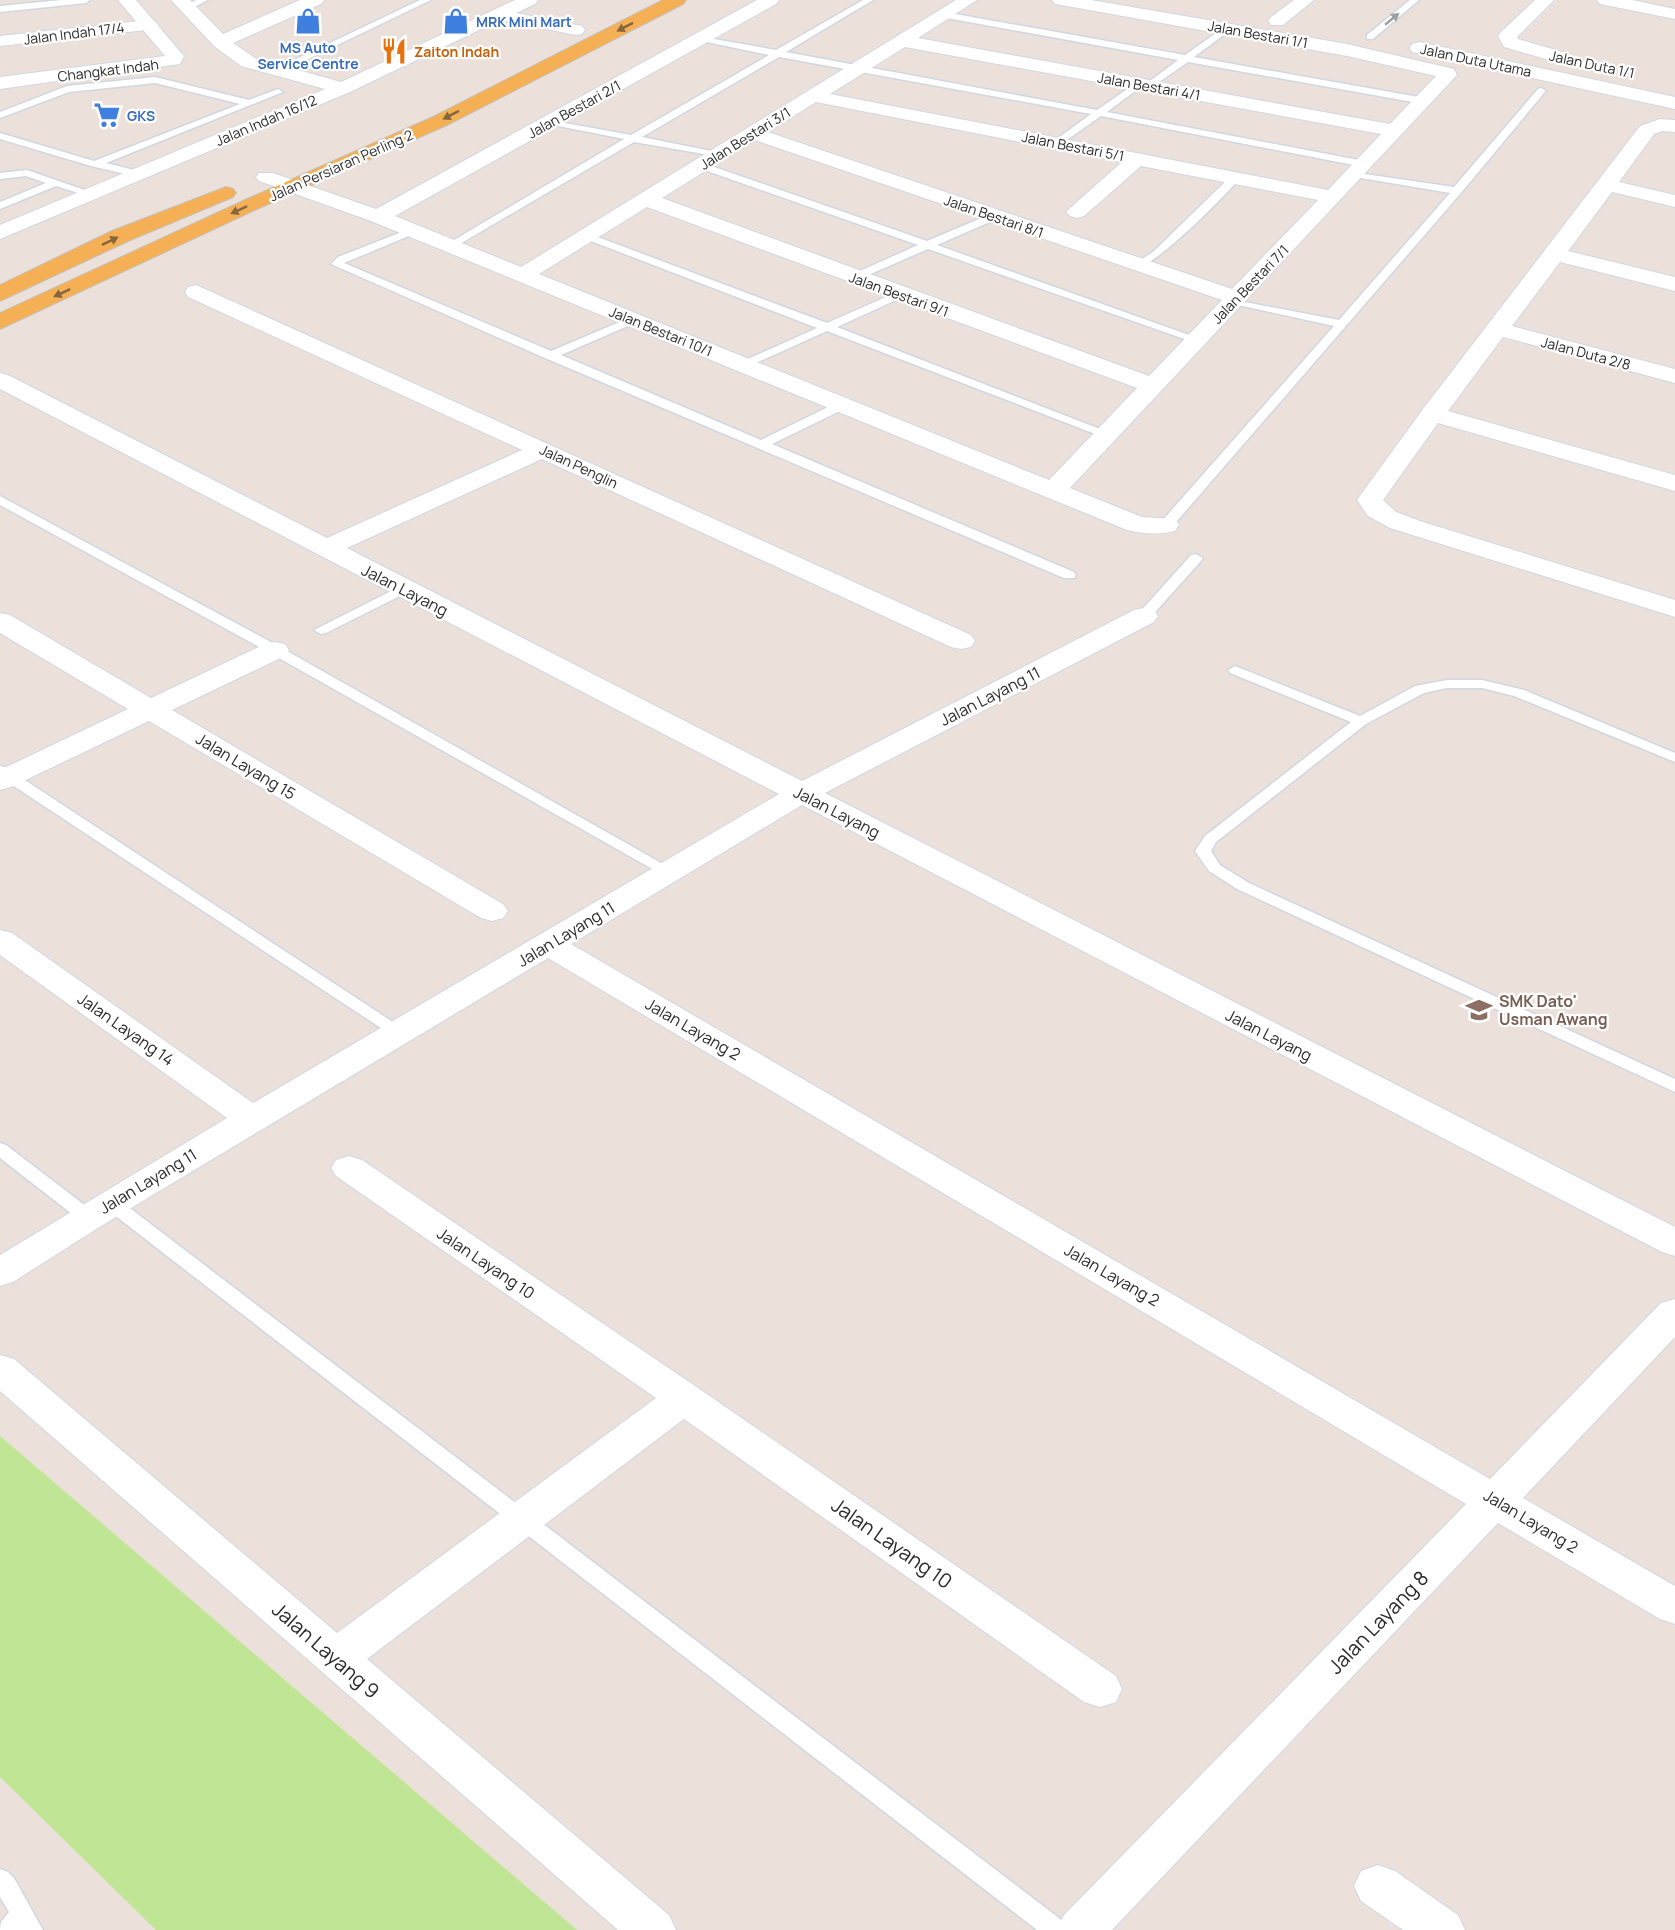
<svg xmlns="http://www.w3.org/2000/svg" width="1675" height="1930" font-family="Manrope,sans-serif">
<style>
.green{fill:#c0e594}
.lines{fill:none;stroke-linecap:round;stroke-linejoin:round}
.lane-casing{stroke:#cfd7e3;stroke-width:3}
.street-casing{stroke:#cfd7e3;stroke-width:2}
.secondary-casing{stroke:#cfd7e3;stroke-width:2}
.primary-casing{stroke:#c3c3c3;stroke-width:2}
.lane{fill:#fff;fill-rule:evenodd}
.street{fill:#fff;fill-rule:evenodd}
.secondary{fill:#fff;fill-rule:evenodd}
.primary{fill:#f5b056;fill-rule:evenodd}
.oneway{fill:#9f9f9f}
.oneway2{fill:#85663d}
.labels{text-anchor:middle;dominant-baseline:central;stroke-width:4.5;stroke-linejoin:round;paint-order:stroke}
.far-shop-label{font-size:14px;font-weight:bold;fill:#366cbe;stroke:#fff;text-anchor:start}
.far-street-label{font-size:14px;fill:#292929;stroke:#fff}
.far-food-label{font-size:14px;font-weight:bold;fill:#c56008;stroke:#fff;text-anchor:start}
.street-label{font-size:16px;fill:#292929;stroke:#fff}
.education-label{font-size:16px;font-weight:bold;fill:#785e54;stroke:#fff;text-anchor:start}
.near-street-label{font-size:20px;fill:#292929;stroke:#fff}
</style>
<rect width="100%" height="100%" fill="#ece1da"/>
<!-- green -->
<path class="green" d="M0,1436L577,1930H156L0,1777Z"/>
<g class="lines">
<!-- lane casing -->
<g class="lane-casing">
<g id="lane">
<path d="M61,0H90L86,3L0,12V6Z"/>
<path d="M196,0H208L190,9L183,7Z"/>
<path d="M420,0H431L281,72L273,70Z"/>
<path d="M863,0H873L786,52L1097,110L1139,81L1144,84L1142,86L1107,112L1364,161L1369,164L1364,167L1101,116L1058,146L1053,143L1054,141L1091,114L779,57L642,137L721,153V157L634,142L453,248L449,249L444,246L624,139L548,124V120L631,135L769,55L697,40V36L776,50Z"/>
<path d="M1410,0H1419L1373,39H1367V35Z"/>
<path d="M944,12L1185,55L1226,26L1231,29L1229,31L1194,57L1424,98L1429,101L1424,104L1188,62L1149,89L1144,86L1146,84L1178,60L941,17V13Z"/>
<path d="M155,77L249,100L278,89L283,92L106,163L142,172V176L138,177L91,166L0,139V133L94,161L240,104L155,83L69,92L0,118V112L67,86Z"/>
<path d="M1541,88L1546,91L1544,93L1461,193L1171,528H1161L1160,525L1161,522L1334,326L1229,303V299L1339,320L1450,193L1355,177L1350,174L1351,172L1454,187L1538,89Z"/>
<path d="M700,162L927,241L991,214H999V218L937,245L1203,340L1201,342H1193L928,249L859,279H851V275L918,245L696,167L695,165Z"/>
<path d="M27,170L96,194L91,197L56,186L0,209V202L46,183L26,176L0,179V173Z"/>
<path d="M1231,176L1240,178C1227,194 1152,270 1136,267V263L1153,252Z"/>
<path d="M412,228L417,231L416,233L344,263L551,351L629,318H637V322L561,355L761,440L838,402H846V408L772,444L1074,572L1076,575L1074,578H1064L545,358L331,264L338,257Z"/>
<path d="M587,233L827,323L897,292H905V296L837,327L1113,434L1111,437H1103L827,331L747,367H739V363L817,328L583,238V234Z"/>
<path d="M0,496L280,647L677,872L675,875H663L270,653L0,505Z"/>
<path d="M1196,554L1203,558L1201,561L1149,619H1139L1137,616L1139,613L1191,555Z"/>
<path d="M403,585L410,589L408,592L326,633L321,634L314,630Z"/>
<path d="M1235,666L1360,716L1415,686L1447,680H1482L1524,690L1675,753V762L1514,696L1482,688H1447L1424,693L1366,724L1216,842L1211,851L1220,865L1249,883L1675,1079V1092L1237,889L1209,871L1195,851L1205,836L1351,722L1230,673L1228,670Z"/>
<path d="M0,766L5,767L408,1032L405,1036H393L0,777Z"/>
<path d="M0,1143L6,1145L95,1213L97,1217L95,1221L88,1223L81,1221L0,1158Z"/>
<path d="M111,1197L118,1199L1064,1922L1067,1930H1037L104,1207L102,1203L104,1199Z"/>
<path d="M0,1869L8,1872L14,1878L43,1930H0L1,1922L9,1912L0,1897Z"/>
</g>
</g>
<!-- street casing -->
<g class="street-casing">
<g id="street">
<path d="M171,0H190L223,34L300,0H324L321,4L233,43L255,58L341,82L515,0H538L535,4L516,13L582,26L585,30L582,34L576,35L500,20L350,92L0,239V225L325,89L241,66L214,46Z"/>
<path d="M757,0H779L776,4L395,216L521,267L956,0H977L918,38L1390,124L1436,76L1347,56L1061,5L1055,4L1052,0H1091L1347,44L1454,69L1457,75L1070,488L1142,517L1175,519L1179,525L1175,531C1158,535 1143,534 1127,530L371,221L259,181L256,177L259,173H273L376,209ZM905,47L1381,134L1328,190L830,94ZM816,102L1122,162L1070,208L1066,212L1070,216L1077,218L1084,216L1141,166L1318,200L1232,289L768,132ZM755,140L1222,300L1149,376L662,198ZM647,207L1137,388L1049,480L539,274Z"/>
<path d="M1294,0H1314L1283,25H1271L1268,21L1271,17Z"/>
<path d="M1535,0H1554L1517,37L1518,39L1566,53L1568,57L1566,61L1559,63L1504,47L1498,36L1501,32Z"/>
<path d="M1597,0H1632L1675,9V19L1600,4Z"/>
<path d="M149,20L155,21L158,25L155,29L0,46V36Z"/>
<path d="M1419,42L1675,97V109L1412,52L1410,48L1412,44Z"/>
<path d="M1660,119L1675,120V132L1662,131L1654,134L1619,182L1675,195V207L1612,192L1568,251L1675,277V291L1560,262L1512,326L1675,369V383L1503,337L1448,411L1675,475V491L1438,423L1383,500L1396,512L1420,521L1675,600V617L1390,528L1368,516L1357,500L1423,409L1640,126Z"/>
<path d="M196,285L971,635L975,641L971,647L961,649L951,647L542,459L347,548L802,781L1134,610L1144,608L1154,610L1158,616L1154,622L825,793L1675,1227V1256L1662,1252L802,805L571,944L1490,1479L1661,1303L1675,1299V1337L1523,1498L1675,1586V1624L1660,1619L1498,1523L1112,1930H1057L1064,1915L1466,1504L548,958L101,1226L13,1282L0,1286V1255L227,1118L0,955V930L12,933L253,1103L779,794L0,389V373L8,375L327,538L522,450L188,297L185,292L188,287Z"/>
<path d="M0,613L10,615L151,698L265,644L275,642L285,644L289,650L285,656L172,710L503,904L508,911L503,918L492,921L481,918L149,721L11,787L0,790V770L128,709L0,633Z"/>
<path d="M349,1156L362,1160L698,1388L1116,1676L1122,1689L1116,1702L1100,1707L1084,1702L684,1419L367,1659L669,1915L676,1930H618L0,1391V1355L14,1359L337,1633L656,1398L336,1176L331,1168L336,1160Z"/>
<path d="M1378,1865L1395,1871L1458,1915L1465,1930H1403L1361,1901L1354,1886L1361,1871Z"/>
</g>
</g>
<!-- secondary casing -->
<g class="secondary-casing">
<path id="secondary" d="M118,0H136L184,56L180,64L0,89V77L165,56Z"/>
</g>
<!-- primary casing -->
<g class="primary-casing">
<g id="primary">
<path d="M663,0H686L683,4L447,125L259,208L0,329V313L245,200L433,117Z"/>
<path d="M226,187L233,189L236,193L233,197L128,241L0,301V285L112,231Z"/>
</g>
</g>
<!-- lane -->
<use href="#lane" class="lane"/>
<!-- street -->
<use href="#street" class="street"/>
<!-- secondary -->
<use href="#secondary" class="secondary"/>
<!-- primary -->
<use href="#primary" class="primary"/>
</g>
<!-- one-way arrows -->
<defs><path id="oneway-solid" d="M-6-.8H1V-3.2L6.5 0L1 3.2V.8H-6Z" transform="scale(1.5)"/></defs>
<use class="oneway" href="#oneway-solid" transform="translate(1392 19) rotate(-40)"/>
<g class="oneway2">
<use href="#oneway-solid" transform="translate(625 27) rotate(153)"/>
<use href="#oneway-solid" transform="translate(451 115) rotate(153)"/>
<use href="#oneway-solid" transform="translate(239 210) rotate(155)"/>
<use href="#oneway-solid" transform="translate(110 241) rotate(-26)"/>
<use href="#oneway-solid" transform="translate(62 293) rotate(155)"/>
</g>
<!-- icons -->
<defs>
<g id="shop-bare" transform="scale(2.07)"><path d="M-5-2.5h2.3a2.7 3.5 0 0 1 5.4 0H5L5.5 6h-11ZM-1.5-2.5h3a1.5 2.3 0 0 0-3 0Z" fill="#3f7fe0" stroke="#fff" stroke-width="2.5" paint-order="stroke"/></g>
<g id="restaurant-bare" transform="scale(2.07)"><path d="M-5-6h1v4h1v-4h1v4h1v-4h1v5L-1.5 .5V6h-2V.5L-5-1ZM5-6V6H3V1.5H1.5Q1.5-4 5-6Z" fill="#e8710a" stroke="#fff" stroke-width="2.5" paint-order="stroke"/></g>
<g id="supermarket-bare" transform="scale(2.07)"><path d="M-6-5.5h2.5l.6 2H6L4.5 2H-2.5L-4.4-4H-6ZM-1.5 3.2a1.3 1.3 0 1 0 .1 0ZM3 3.2a1.3 1.3 0 1 0 .1 0Z" fill="#3f7fe0" stroke="#fff" stroke-width="2.5" paint-order="stroke"/></g>
<g id="school-bare" transform="scale(2.07)"><path d="M0-5L7-2L0 1L-7-2ZM-4 1L0 2.5L4 1V4Q0 6-4 4Z" fill="#8d6e63" stroke="#fff" stroke-width="2.5" paint-order="stroke"/></g>
</defs>
<g fill-rule="evenodd">
<use href="#shop-bare" x="308" y="21"/>
<use href="#shop-bare" x="456" y="21"/>
<use href="#restaurant-bare" x="394" y="51"/>
<use href="#supermarket-bare" x="107" y="115"/>
<use href="#school-bare" x="1479" y="1010"/>
</g>
<g class="labels">
<!-- far-shop labels -->
<g class="far-shop-label">
<text x="476" y="21">MRK Mini Mart</text>
<text x="308" y="47" text-anchor="middle">MS Auto<tspan x="308" dy="16">Service Centre</tspan></text>
<text x="127" y="115">GKS</text>
</g>
<!-- far-street labels -->
<g class="far-street-label">
<text transform="translate(74 33) rotate(-7)">Jalan Indah 17/4</text>
<text transform="translate(1258 34) rotate(10)">Jalan Bestari 1/1</text>
<text transform="translate(1476 60) rotate(12)">Jalan Duta Utama</text>
<text transform="translate(1592 64) rotate(12)">Jalan Duta 1/1</text>
<text transform="translate(108 70) rotate(-7)">Changkat Indah</text>
<text transform="translate(1149 86) rotate(10)">Jalan Bestari 4/1</text>
<text transform="translate(574 109) rotate(-29)">Jalan Bestari 2/1</text>
<text transform="translate(266 120) rotate(-23)">Jalan Indah 16/12</text>
<text transform="translate(745 138) rotate(-32)">Jalan Bestari 3/1</text>
<text transform="translate(1073 146) rotate(11)">Jalan Bestari 5/1</text>
<text transform="translate(341 165) rotate(-24)">Jalan Persiaran Perling 2</text>
<text transform="translate(994 216) rotate(19)">Jalan Bestari 8/1</text>
<text transform="translate(1250 284) rotate(-46)">Jalan Bestari 7/1</text>
<text transform="translate(899 294) rotate(20)">Jalan Bestari 9/1</text>
<text transform="translate(661 331) rotate(22)">Jalan Bestari 10/1</text>
<text transform="translate(1586 353) rotate(15)">Jalan Duta 2/8</text>
<text transform="translate(579 466) rotate(25)">Jalan Penglin</text>
</g>
<!-- far-food labels -->
<g class="far-food-label">
<text x="414" y="51">Zaiton Indah</text>
</g>
<!-- street labels -->
<g class="street-label">
<text transform="translate(405 590) rotate(27)">Jalan Layang</text>
<text transform="translate(990 696) rotate(-27)">Jalan Layang 11</text>
<text transform="translate(246 766) rotate(31)">Jalan Layang 15</text>
<text transform="translate(837 812) rotate(27)">Jalan Layang</text>
<text transform="translate(566 934) rotate(-31)">Jalan Layang 11</text>
<text transform="translate(126 1029) rotate(35)">Jalan Layang 14</text>
<text transform="translate(693 1029) rotate(30)">Jalan Layang 2</text>
<text transform="translate(1269 1035) rotate(27)">Jalan Layang</text>
<text transform="translate(148 1181) rotate(-31)">Jalan Layang 11</text>
<text transform="translate(486 1263) rotate(34)">Jalan Layang 10</text>
<text transform="translate(1112 1275) rotate(30)">Jalan Layang 2</text>
<text transform="translate(1531 1521) rotate(31)">Jalan Layang 2</text>
</g>
<!-- education labels -->
<g class="education-label">
<text x="1499" y="1001">SMK Dato'<tspan x="1499" dy="18">Usman Awang</tspan></text>
</g>
<!-- near-street labels -->
<g class="near-street-label">
<text transform="translate(892 1543) rotate(35)">Jalan Layang 10</text>
<text transform="translate(1378 1622) rotate(-46)">Jalan Layang 8</text>
<text transform="translate(326 1650) rotate(41)">Jalan Layang 9</text>
</g>
</g>
</svg>
